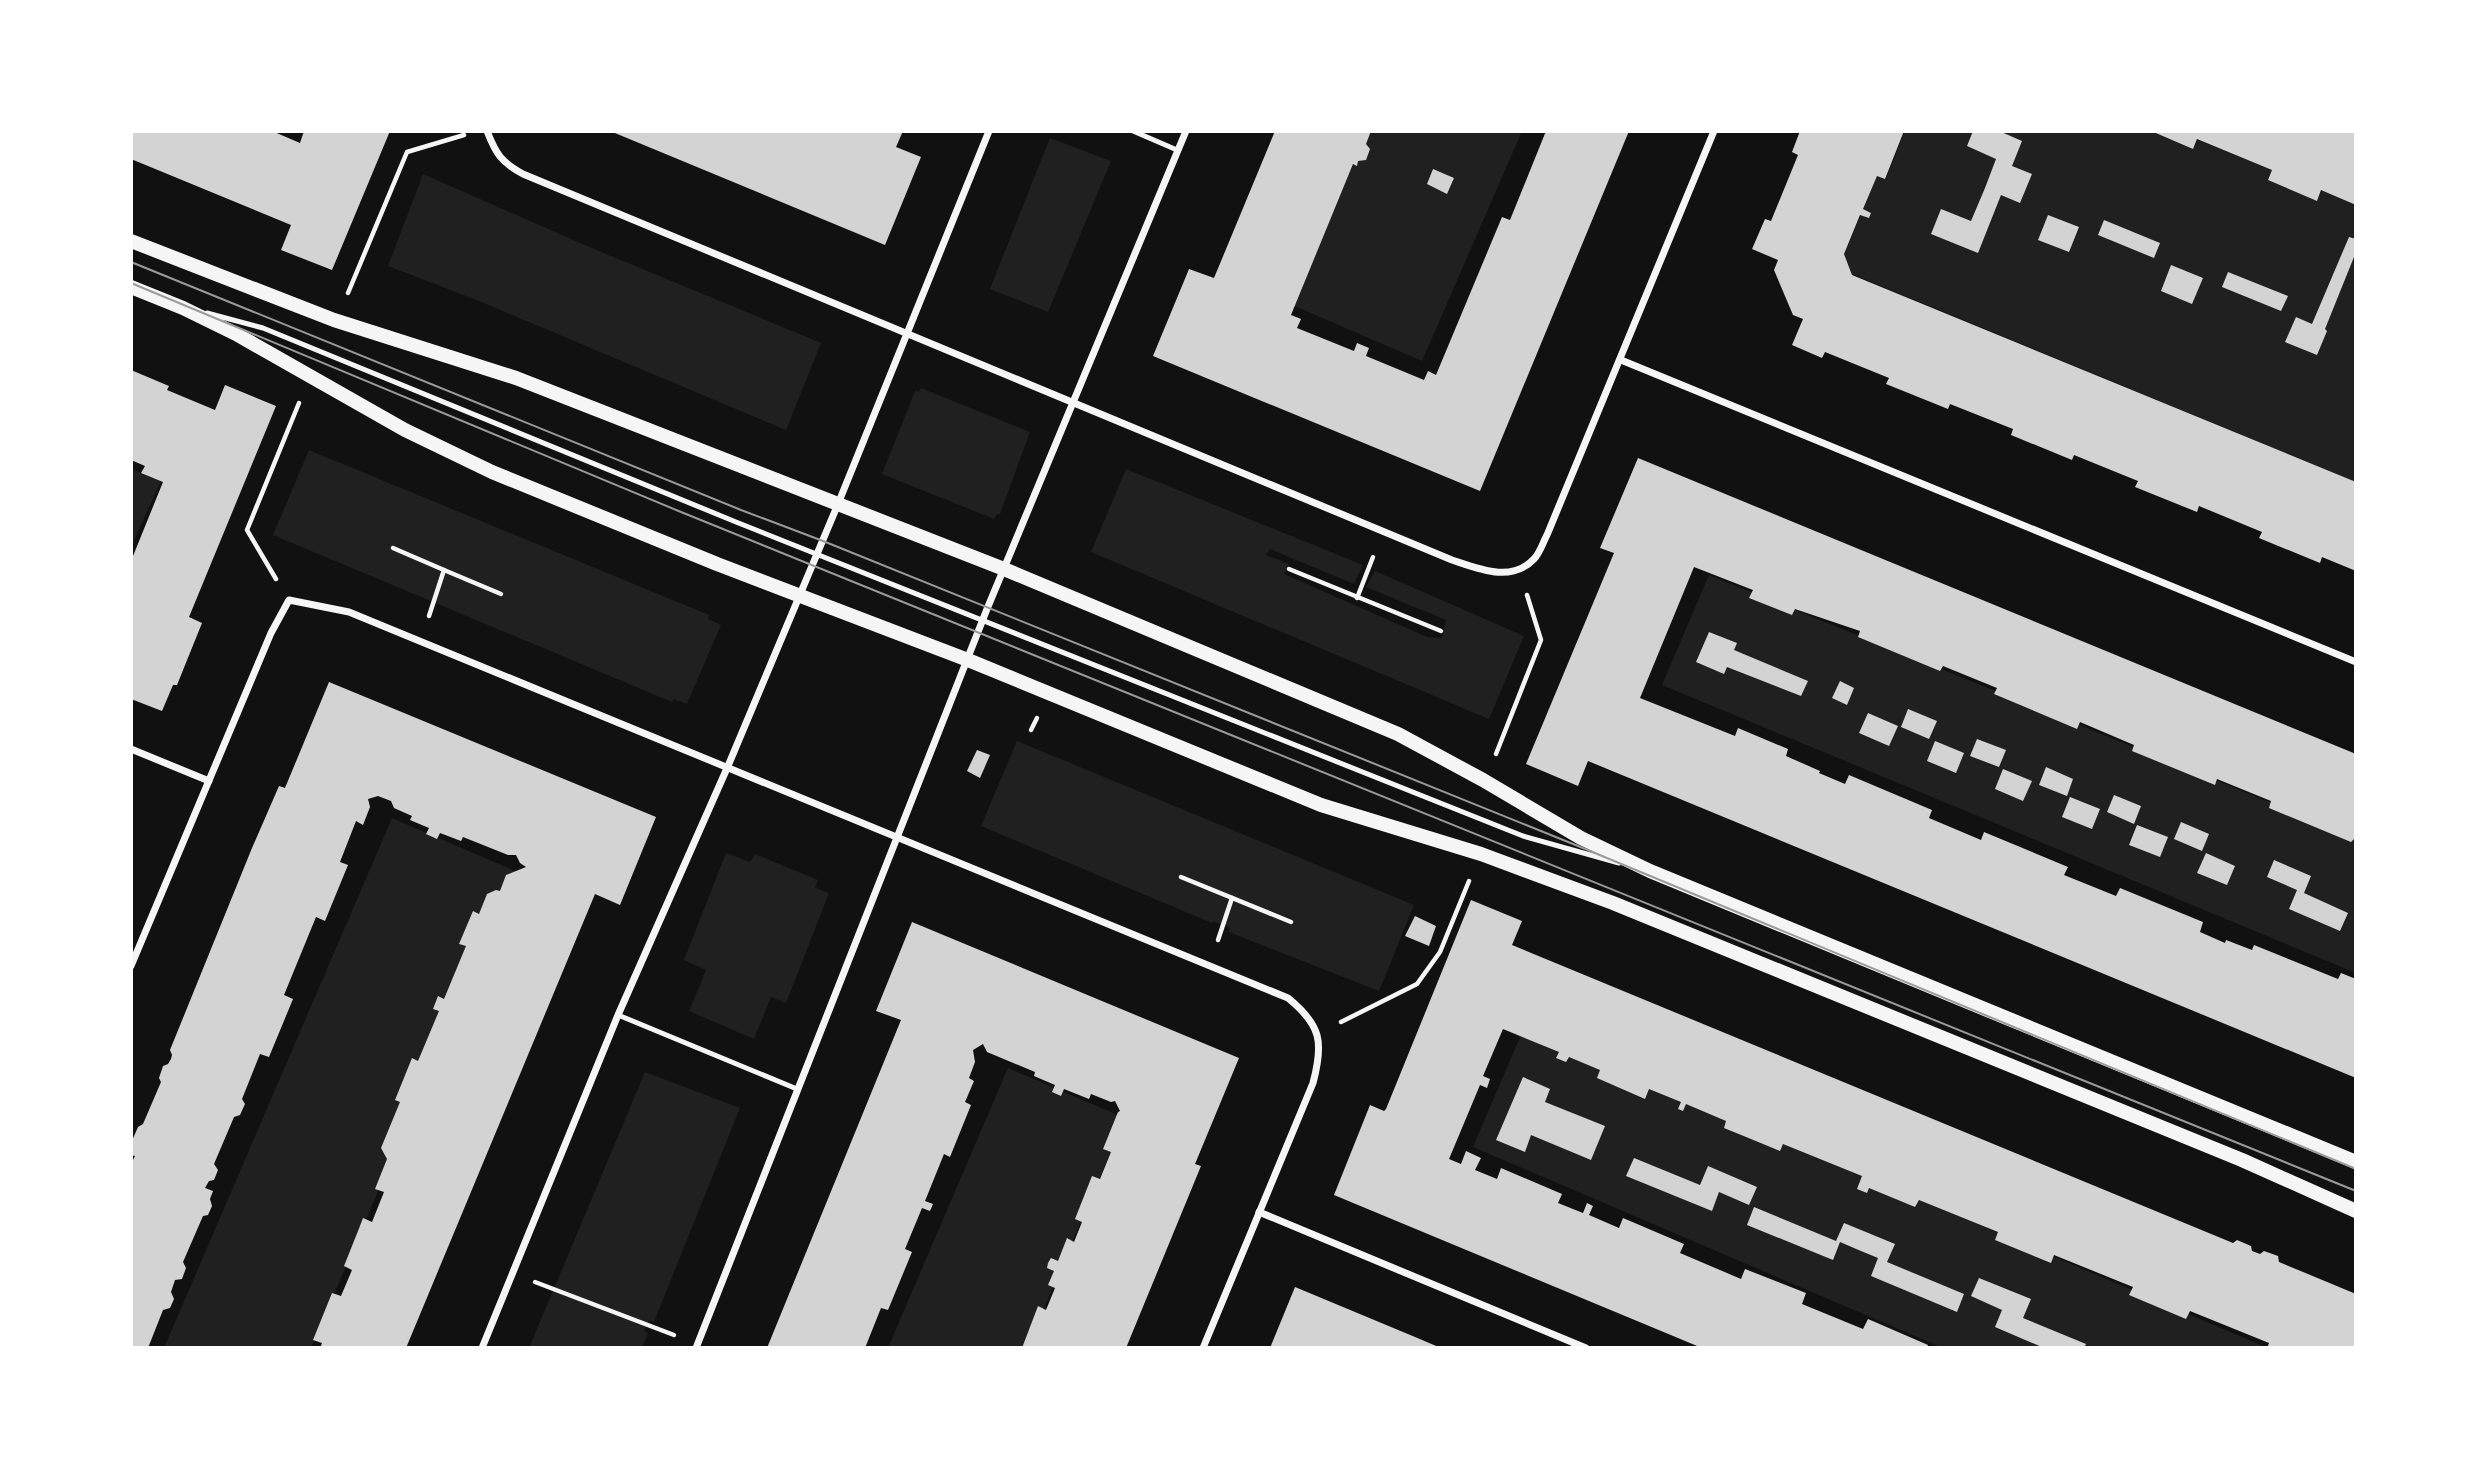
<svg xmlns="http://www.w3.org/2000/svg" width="2487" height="1479" font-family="'Varela Round',sans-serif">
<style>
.green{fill:#202020}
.building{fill:#d3d3d3}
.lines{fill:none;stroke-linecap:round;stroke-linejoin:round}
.path{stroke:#f5f5f5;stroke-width:4.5}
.service{stroke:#f5f5f5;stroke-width:5}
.minor{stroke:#f5f5f5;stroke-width:7}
.secondary{stroke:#f5f5f5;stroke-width:14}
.tram{stroke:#9a9a9a;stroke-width:2}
</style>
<rect width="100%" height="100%" fill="#111"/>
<!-- green -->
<g class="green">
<path d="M1368,131H1522L1422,361L1292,305Z"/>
<path d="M1905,131H2149L2193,149L2198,140L2272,170L2268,180L2317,201L2322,190L2356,205V482L1852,274L1844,254L1861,215L1869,218L1871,212L1863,209L1877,176L1886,179Z"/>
<path d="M1050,138L1111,161L1048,312L990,289Z"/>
<path d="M423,174L587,246L821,343L786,430L479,301L388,266Z"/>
<path d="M921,388L1030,432L1000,514H997L994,519L882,474L915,391L919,392Z"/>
<path d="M309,450L709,615L708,619L721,625L687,704L674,699L672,702L273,535Z"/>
<path d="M131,469L161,481L131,547Z"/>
<path d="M1126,469L1363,565L1354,584L1270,549L1266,555L1289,564L1284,574L1427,637L1442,638L1446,620L1366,587L1375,571L1524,636L1489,719L1091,552Z"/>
<path d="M1709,575L2356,837V973L1662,685Z"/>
<path d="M1017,741L1414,905L1379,991L1229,932L1230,928L1213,921L1212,923L981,826Z"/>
<path d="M392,818L515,871L311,1348H164Z"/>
<path d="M726,853L750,862L755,854L818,880L815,888L829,893L786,1003L771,997L754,1039L689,1011L706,970L684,960Z"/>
<path d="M1523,1030L2268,1348H1943L1473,1147Z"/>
<path d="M1008,1068L1125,1118L1027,1348H888Z"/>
<path d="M645,1072L740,1108L654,1322L649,1320L644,1331L648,1333L642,1348H529Z"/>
</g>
<!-- building -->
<g class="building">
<path d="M131,131H272L300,143L304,131H390L332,270L281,250L291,225L131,159Z"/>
<path d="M610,131H903L896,147L921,157L885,245Z"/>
<path d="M1275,131H1371L1366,144L1370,149L1366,160L1358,161L1357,166L1353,164L1291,315L1301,319L1297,328L1354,351L1357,343L1369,348L1366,356L1424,380L1428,371L1436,375L1502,217L1510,220L1546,131H1629L1480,491L1153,356L1189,269L1214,278Z"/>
<path d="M1800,131H1904L1885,179L1877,176L1863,209L1871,213L1869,218L1860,215L1844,254L1852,275L2356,482V571L2322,557L2320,563L2259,538L2262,532L2199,506L2197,512L2135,487L2138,481L2074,455L2072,460L2011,435L2013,429L1950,404L1948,409L1886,384L1889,378L1825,352L1822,358L1792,345L1803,319L1793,315L1774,270L1778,260L1752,249L1765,219L1771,221L1798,155L1792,152Z"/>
<path d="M1973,131H1999L2022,141L2012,166L2032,174L2020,203L2001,195L1978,253L1931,234L1941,209L1971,221L1985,188L1996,159L1967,146Z"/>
<path d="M2151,131H2356V205L2321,190L2317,201L2268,180L2272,170L2197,139L2193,149Z"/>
<path d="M1433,169L1454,178L1447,194L1427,184Z"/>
<path d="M2048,215L2079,227L2069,252L2038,240Z"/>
<path d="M2104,220L2160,243L2154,258L2098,235Z"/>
<path d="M2349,237L2356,239V252L2325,329L2327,331L2317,355L2285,342L2296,317L2312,324Z"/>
<path d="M2171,265L2203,278L2192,304L2161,291Z"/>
<path d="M2228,272L2288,296L2281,311L2222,287Z"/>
<path d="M131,370L169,386L167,390L215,410L225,385L276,406L189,617L202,623L177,685H173L162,711L131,699V561L163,482L141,473L145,466L131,460Z"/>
<path d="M1638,458L2356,754V837L2351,842L2269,808L2271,801L2217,779L2215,785L2132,751L2134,745L2080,722L2077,729L1994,694L1997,688L1943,666L1940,671L1858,637L1860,631L1795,609L1792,615L1749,598L1753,590L1694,567L1640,698L1735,736L1738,728L1788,749L1786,756L1820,771L1819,773L1845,784L1849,775L1932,810L1929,818L1981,840L1984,832L2068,867L2064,875L2116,896L2120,888L2203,922L2200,932L2225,943L2226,940L2252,950L2254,945L2338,979L2341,973L2356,979V1078L1588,761L1578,786L1526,764L1614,553L1600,548Z"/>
<path d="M1709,632L1737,643L1734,650L1808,681L1801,696L1727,667L1724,674L1696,662Z"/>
<path d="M1840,681L1854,688L1847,705L1832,698Z"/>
<path d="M329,682L656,817L620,905L595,894L406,1348H320L322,1343L313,1340L332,1293L341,1296L352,1270L344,1266L358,1231L363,1218L372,1222L384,1192L375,1189L387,1159L381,1148L400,1102L395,1100L412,1058L418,1061L439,1011L433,1009L438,996L444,999L466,946L459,944L473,911L479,914L487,894L496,890L500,891L506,875L526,867L520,863L516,855H508L463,837L461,841L440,833L437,839L426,834L429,828L410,820L412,816L394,808L391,801L378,796L368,799L370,807L363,825L356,821L340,862L348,865L325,921L316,917L284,995L293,999L269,1057L260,1054L242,1099L245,1104L240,1115L234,1117L214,1164L218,1170L214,1180L209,1181L205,1188L213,1191L210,1199L212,1206L208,1215L203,1216L183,1262L186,1268L182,1279L175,1280L171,1292L174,1299L170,1308L163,1310L148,1348H131V1164L135,1156L131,1155L133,1149L131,1143L138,1127L143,1124L161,1082L159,1078L163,1066L168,1064L171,1059L172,1055L170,1050L252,848L279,786L285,788Z"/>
<path d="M1908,709L1937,721L1929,739L1901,727Z"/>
<path d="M1868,713L1898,726L1889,746L1859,733Z"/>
<path d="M1977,739L2006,750L1999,767L1970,756Z"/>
<path d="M1935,741L1964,753L1956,773L1927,761Z"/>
<path d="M977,750L990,755L980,778L967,771Z"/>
<path d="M2046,767L2073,779L2067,796L2039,785Z"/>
<path d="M2003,769L2032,781L2023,801L1995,789Z"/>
<path d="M2114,795L2141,806L2134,824L2107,812Z"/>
<path d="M2070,797L2100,809L2092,829L2062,817Z"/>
<path d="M2181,822L2209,834L2202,851L2174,839Z"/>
<path d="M2137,825L2168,837L2160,857L2129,845Z"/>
<path d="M2206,853L2235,866L2227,885L2197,873Z"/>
<path d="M2274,860L2311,876L2304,893L2348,913L2340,931L2289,909L2297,890L2267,877Z"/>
<path d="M1471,900L1522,921L1512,945L2233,1243L2237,1240L2251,1246L2252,1251L2260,1254L2264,1251L2278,1256L2279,1262L2356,1294V1348H2267L2269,1343L2190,1311L2186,1319L2129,1295L2133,1287L2054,1255L2051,1263L1995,1240L1998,1232L1919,1200L1915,1207L1869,1188L1867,1193L1857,1189L1862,1176L1783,1144L1780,1151L1751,1139L1724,1128L1726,1121L1686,1104L1683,1111L1678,1109L1681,1102L1649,1089L1645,1099L1597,1078L1600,1070L1569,1057L1566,1062L1556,1058L1559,1052L1503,1029L1483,1076L1490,1079L1487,1088L1480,1085L1449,1159L1461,1164L1466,1151L1481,1158L1475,1170L1497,1179L1501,1168L1562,1194L1558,1203L1583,1213L1587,1203L1593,1206L1589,1215L1619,1228L1623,1218L1684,1244L1680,1253L1741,1279L1745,1269L1806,1293L1802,1304L1863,1329L1868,1319L1928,1345L1927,1348H1702L1334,1195L1370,1105L1384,1111L1386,1109Z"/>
<path d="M1415,916L1436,926L1429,946L1405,936Z"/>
<path d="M912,922L1239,1058L1195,1164L1201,1166L1126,1348H1022L1038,1306L1046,1310L1055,1288L1048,1285L1054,1271L1047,1268L1048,1263L1051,1258L1058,1261L1067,1238L1074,1242L1082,1222L1075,1219L1092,1176L1100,1179L1111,1152L1103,1149L1118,1112L1120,1111L1115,1101L1111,1102L1091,1094L1089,1099L1064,1089L1061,1096L1052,1092L1055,1085L1034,1076L1035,1072L987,1052L983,1044L973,1050L975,1062L969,1078L974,1081L965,1102L971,1105L950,1157L944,1154L925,1201L933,1204L930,1211L922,1208L905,1249L912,1252L888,1310L881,1308L865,1348H767L901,1020L876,1011Z"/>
<path d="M1523,1077L1550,1089L1545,1102L1605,1126L1591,1160L1531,1135L1525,1152L1496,1140Z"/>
<path d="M1634,1158L1700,1185L1708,1166L1757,1187L1749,1205L1719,1192L1712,1211L1626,1176Z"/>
<path d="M1754,1207L1836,1241L1844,1223L1895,1244L1887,1262L1964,1294L1957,1312L1871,1276L1878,1258L1861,1251L1840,1242L1833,1260L1747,1225Z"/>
<path d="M1979,1278L2031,1299L2023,1318L2086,1344L2084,1348H2044L1995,1327L2002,1310L1971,1296Z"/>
<path d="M1295,1287L1415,1337L1441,1348H1270Z"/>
</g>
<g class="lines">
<!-- path -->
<g class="path">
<path d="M348,293L407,152L464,135"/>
<path d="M393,548L444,570L429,616"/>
<path d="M1289,569L1441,631"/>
<path d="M444,570L501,594"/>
<path d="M276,579L247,530L299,403"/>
<path d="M1357,598L1373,557"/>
<path d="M1031,730L1037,718"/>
<path d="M1496,754L1541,640L1527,595"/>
<path d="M1181,877L1291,922"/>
<path d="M1218,940L1232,898"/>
<path d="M1341,1022L1417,984L1440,952L1469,881"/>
<path d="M535,1282L674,1335"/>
</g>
<!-- service -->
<g class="service">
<path d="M1133,131L1177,150"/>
<path d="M207,313L263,328L736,522L1523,836L1619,863"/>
<path d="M618,1015L797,1089"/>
</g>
<!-- minor -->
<g class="minor">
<path d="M487,131C496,154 501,162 523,174L1452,560C1479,569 1511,583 1534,559C1540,553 1543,542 1547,535L1714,131"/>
<path d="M1621,360L2356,662"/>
<path d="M131,749L209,781"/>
<path d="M131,966L271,633L289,600L349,612L1288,998C1321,1025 1324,1042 1313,1083L1203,1348"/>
<path d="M1259,1212L1586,1348"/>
<path d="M482,1348L618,1015L728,766L838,504L989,131"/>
<path d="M696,1348L987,609L1186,131"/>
</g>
<!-- secondary -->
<g class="secondary">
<path d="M131,241L334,320L516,378L1004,569L1398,734L1483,780L1581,838L1650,871L2356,1162"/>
<path d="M131,287L183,308L236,334L405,430L492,472L717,564L968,660L1321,805L1481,854L1613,903L2242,1160L2356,1211"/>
</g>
<!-- tram -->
<g class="tram">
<path d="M131,262L741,510L823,541L1578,846L2356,1169"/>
<path d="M131,283L681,512L2356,1191"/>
</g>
</g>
<!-- border -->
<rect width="2487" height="1479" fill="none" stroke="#ffffff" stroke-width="266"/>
</svg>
